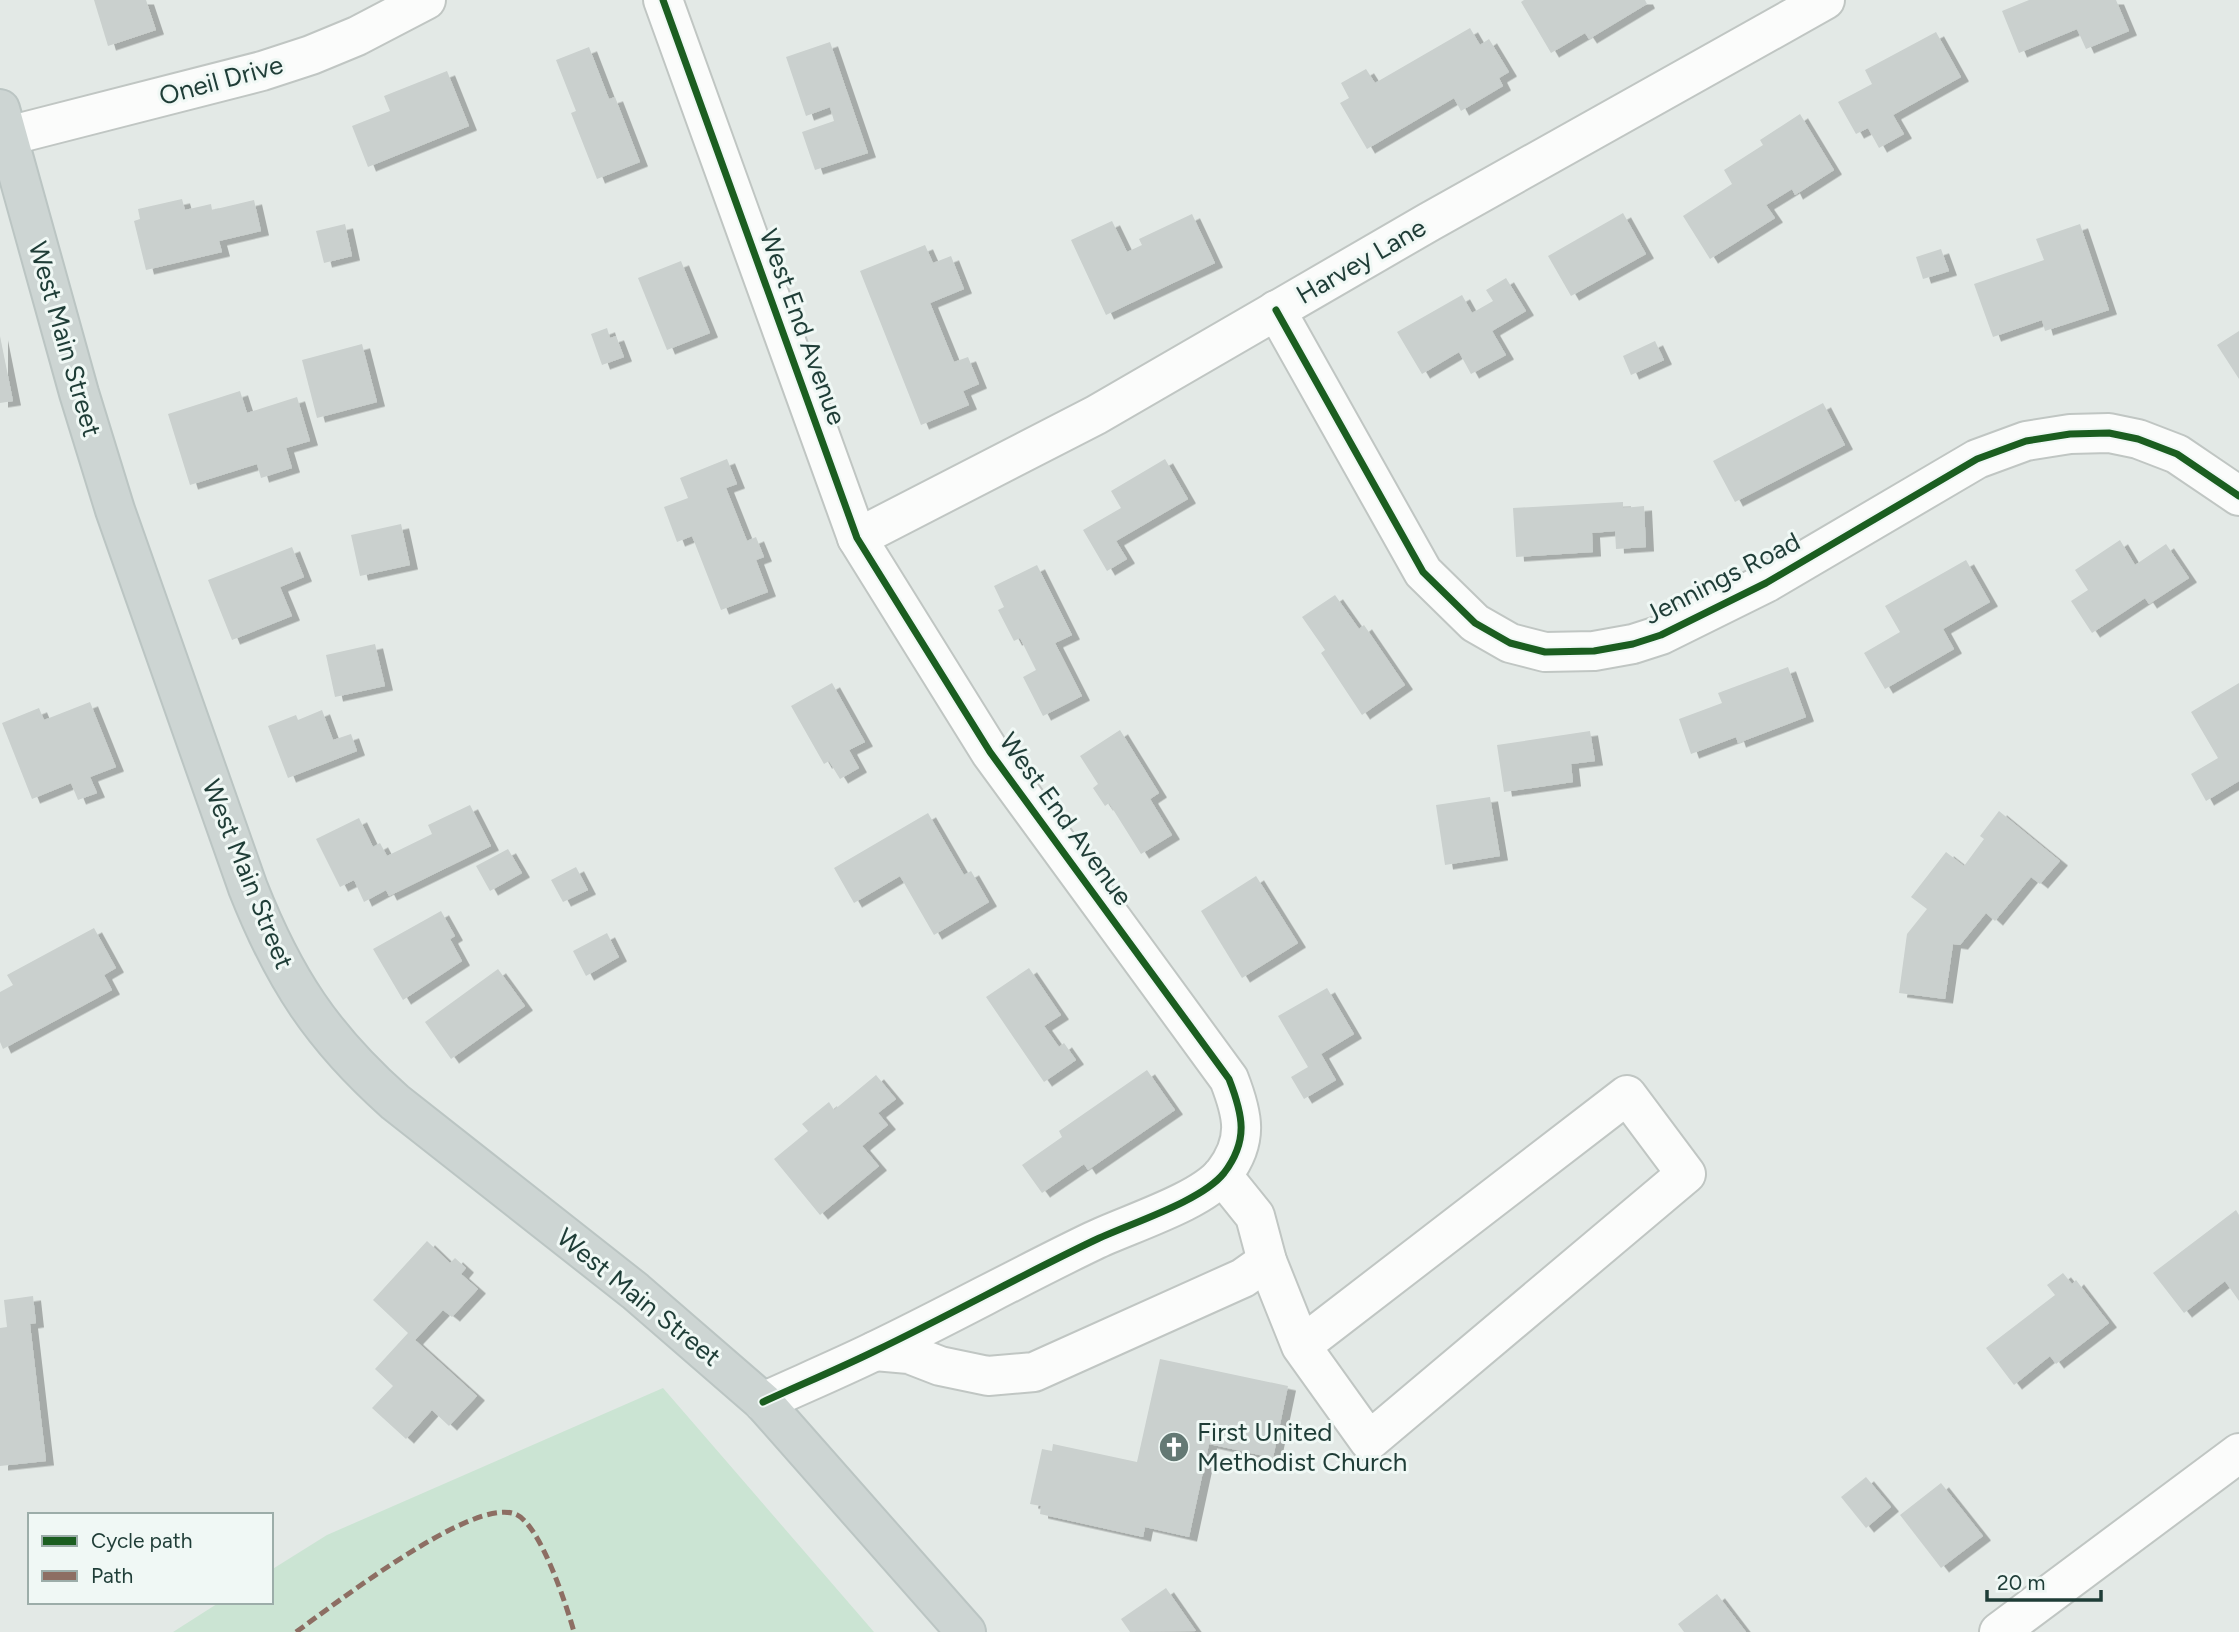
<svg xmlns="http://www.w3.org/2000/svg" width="2239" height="1632" font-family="Figtree,sans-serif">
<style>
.green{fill:#cbe4d3}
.building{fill:#cad0ce;filter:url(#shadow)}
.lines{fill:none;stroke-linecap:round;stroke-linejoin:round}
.minor-casing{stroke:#c0c6c3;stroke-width:42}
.major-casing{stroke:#bbc5c3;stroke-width:42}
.minor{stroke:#fbfcfb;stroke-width:38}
.major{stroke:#cdd5d3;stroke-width:38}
.quiet{stroke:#8d6e63;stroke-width:5;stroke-dasharray:10 5;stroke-linecap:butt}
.cycleway-casing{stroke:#f0f8f5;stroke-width:11}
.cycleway{stroke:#1b5e20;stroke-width:7}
.labels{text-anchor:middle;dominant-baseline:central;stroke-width:6;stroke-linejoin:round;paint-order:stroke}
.street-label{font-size:26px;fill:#1f3d37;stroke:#f0f8f5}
.poi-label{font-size:26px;fill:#1f3d37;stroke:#f0f8f5;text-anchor:start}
</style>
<defs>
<filter id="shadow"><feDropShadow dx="8" dy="4.5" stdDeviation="0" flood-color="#0004"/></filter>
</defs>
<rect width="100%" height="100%" fill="#e3e9e6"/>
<!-- green -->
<path class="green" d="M663,1388L874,1632H173L220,1602H271V1570L327,1535Z"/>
<!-- building -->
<g class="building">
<path d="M94,0H146L156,30L108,46Z"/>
<path d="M1524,0H1645L1647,4L1589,39L1585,33L1551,53L1521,2Z"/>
<path d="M2029,0H2116L2129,31L2086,49L2077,29L2019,53L2002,11Z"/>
<path d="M1470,28L1480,45L1489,39L1509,72L1499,78L1503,86L1461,111L1454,98L1367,149L1340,103L1349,98L1341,83L1366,69L1375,83Z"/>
<path d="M1936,32L1961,77L1893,115L1904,134L1879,148L1868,128L1856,134L1838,102L1872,84L1865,70Z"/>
<path d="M830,42L868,153L815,170L802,132L834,121L830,107L806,116L786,57Z"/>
<path d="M589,47L609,99L615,97L640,162L597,179L571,113L576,111L556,60Z"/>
<path d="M447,71L469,126L368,167L352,126L390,111L384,96Z"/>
<path d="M1800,114L1834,170L1795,195L1792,189L1766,205L1775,218L1710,259L1683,216L1732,184L1724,170L1763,145L1760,140Z"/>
<path d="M182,199L185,210L211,204L212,210L254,200L261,231L219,241L222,252L146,270L134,221L140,219L138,209Z"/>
<path d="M1623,213L1646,254L1571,296L1548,256Z"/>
<path d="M1192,214L1215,263L1106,315L1071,240L1112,221L1127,252L1142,245L1139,239Z"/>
<path d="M345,224L352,256L324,263L316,231Z"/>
<path d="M2080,224L2109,310L2045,331L2042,320L1993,337L1974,284L2044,260L2036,239Z"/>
<path d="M925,245L933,263L951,256L964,289L930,303L954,362L968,357L979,384L963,391L969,405L921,425L860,271Z"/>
<path d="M1941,249L1949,271L1923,279L1916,257Z"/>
<path d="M681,261L710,333L667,350L638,278Z"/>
<path d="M1506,278L1526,311L1492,331L1506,355L1471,374L1459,352L1422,374L1397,332L1462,295L1472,313L1493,301L1486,290Z"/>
<path d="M607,328L610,338L616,336L624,357L602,365L591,334Z"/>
<path d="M2239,331V379L2217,345Z"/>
<path d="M0,336L13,401L0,403Z"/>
<path d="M1655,341L1664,360L1631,375L1623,356Z"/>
<path d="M362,344L377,402L317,418L302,360Z"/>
<path d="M240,391L247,413L297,397L310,441L286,448L292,468L261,478L257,464L190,485L168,414Z"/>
<path d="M1823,403L1845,445L1735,502L1713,461Z"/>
<path d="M727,459L737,484L726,488L747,541L756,537L764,557L756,560L768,592L721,610L692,536L677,542L664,507L688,498L680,478Z"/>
<path d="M1165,459L1188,499L1116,541L1127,559L1107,571L1083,530L1121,508L1111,491Z"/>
<path d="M1623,502V508L1644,506L1646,547L1616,549L1615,531L1592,533L1593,552L1516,557L1513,508Z"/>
<path d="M401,524L410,565L360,576L351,535Z"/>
<path d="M2120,540L2135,565L2166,544L2189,578L2149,604L2145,598L2092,633L2071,601L2088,590L2075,570Z"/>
<path d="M292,547L304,577L280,587L292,616L232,640L208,580Z"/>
<path d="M1966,560L1990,602L1943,629L1954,649L1885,689L1864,653L1900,632L1885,606Z"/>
<path d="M1037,565L1072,635L1055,643L1082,696L1043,716L1023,677L1036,670L1020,638L1014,641L998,610L1004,607L994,586Z"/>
<path d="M1335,595L1359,629L1364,625L1405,685L1362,715L1321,653L1325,650L1302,617Z"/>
<path d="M375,644L385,686L335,697L326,655Z"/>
<path d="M1788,667L1806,717L1738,743L1736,737L1691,754L1679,719L1722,703L1718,693Z"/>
<path d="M832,683L865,742L849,750L859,768L840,779L829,761L824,764L791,706Z"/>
<path d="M2239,683V781L2206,801L2191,774L2218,758L2191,712Z"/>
<path d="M90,702L116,767L90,777L97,793L78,800L71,783L32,799L2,723L39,708L44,720Z"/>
<path d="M322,710L333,740L351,734L357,751L288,778L268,726L296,715L298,720Z"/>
<path d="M1120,730L1159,793L1150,799L1172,835L1141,854L1109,803L1105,806L1093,788L1098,784L1080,756Z"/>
<path d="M1590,731L1595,761L1571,764L1573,782L1504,792L1497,745Z"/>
<path d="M1490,797L1500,856L1445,865L1436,805Z"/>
<path d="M470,805L491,846L389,896L386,890L364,902L354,880L340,887L316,839L359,818L373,847L380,843L387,856L432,834L428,825Z"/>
<path d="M1999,811L2060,861L2040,884L2031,877L1995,921L1986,913L1960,945L1953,944L1945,999L1899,993L1907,934L1927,909L1911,897L1946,852L1964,866L1984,839L1980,836Z"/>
<path d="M928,813L964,875L971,871L989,902L934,935L900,876L854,903L834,868Z"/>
<path d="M508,849L522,873L490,891L476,866Z"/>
<path d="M576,867L588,890L563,902L551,880Z"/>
<path d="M1256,876L1298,943L1242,978L1201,911Z"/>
<path d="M441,911L455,936L450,939L462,961L403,1000L373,949Z"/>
<path d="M94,928L116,968L104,975L112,990L3,1049L0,1042V992L13,985L7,975Z"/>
<path d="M607,933L619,957L586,976L573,951Z"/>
<path d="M1029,968L1061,1015L1044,1026L1059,1047L1064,1043L1076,1060L1044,1082L986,997Z"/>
<path d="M498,969L525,1006L451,1059L425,1022Z"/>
<path d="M1327,988L1354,1034L1321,1054L1336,1080L1304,1099L1291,1077L1308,1067L1278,1016Z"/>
<path d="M1147,1070L1175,1110L1088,1170L1084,1164L1042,1193L1022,1165L1062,1137L1059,1131Z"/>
<path d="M876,1075L896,1099L878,1113L888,1125L862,1146L879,1166L820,1215L774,1159L808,1131L802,1124L829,1102L834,1110Z"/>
<path d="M2236,1210L2239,1215V1301L2225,1281L2184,1313L2153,1273Z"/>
<path d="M427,1241L450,1263L455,1258L466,1268L461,1274L478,1289L452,1317L443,1310L415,1340L477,1396L449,1426L432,1410L406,1439L372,1408L393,1386L375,1369L408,1333L373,1300Z"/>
<path d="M2063,1273L2072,1284L2076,1280L2109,1323L2056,1364L2050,1356L2014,1385L1986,1348L2055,1295L2047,1285Z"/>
<path d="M33,1296L36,1323L30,1324L46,1461L0,1466V1328L7,1327L4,1300Z"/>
<path d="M1160,1359L1288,1386L1273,1458L1209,1444L1189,1537L1145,1527L1143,1537L1040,1514L1041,1506L1030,1504L1042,1449L1052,1451L1053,1444L1137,1462Z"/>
<path d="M1866,1477L1891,1507L1866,1528L1841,1497Z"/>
<path d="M1941,1483L1983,1536L1941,1568L1900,1515Z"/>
<path d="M1166,1588L1196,1631L1130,1632L1121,1619Z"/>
<path d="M1717,1594L1746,1632H1684L1678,1624Z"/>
</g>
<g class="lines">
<!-- minor casing -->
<g class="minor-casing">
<g id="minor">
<path d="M663,0L857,538L990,752L1229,1079C1243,1115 1249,1140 1224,1173C1201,1202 1128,1224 1093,1241C1020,1276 948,1316 875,1351C838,1369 800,1385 763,1402"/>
<path d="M8,136L262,71L311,55L357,36L426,0"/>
<path d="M1276,310L1423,572L1475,623L1510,643L1545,652L1594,651L1633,644L1661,635L1766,583L1977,459L2026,441L2070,434L2109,433L2138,439L2177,454L2239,496"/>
<path d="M857,538L1096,415L1429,222L1825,0"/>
<path d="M1222,1175L1255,1216L1267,1261L1301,1346L1369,1441L1686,1174L1627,1095L1301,1346"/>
<path d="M875,1351L909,1354L940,1366L988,1376L1034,1372L1243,1278L1267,1261"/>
<path d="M1999,1632L2239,1453"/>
</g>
</g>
<!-- major casing -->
<g class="major-casing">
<path id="major" d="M0,109L79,393L115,510L248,888C284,979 322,1037 395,1102L635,1291L763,1402L966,1632"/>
</g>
<!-- minor -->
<use href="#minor" class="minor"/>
<!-- major -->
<use href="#major" class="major"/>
<!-- quiet -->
<path class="quiet" d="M296,1632C334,1605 472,1497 515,1514C540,1523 567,1607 574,1632"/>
<!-- cycleway casing -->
<g class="cycleway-casing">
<g id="cycleway">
<path d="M663,0L857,538L990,752L1229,1079C1243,1115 1249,1140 1224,1173C1201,1202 1128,1224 1093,1241C1020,1276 948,1316 875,1351C838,1369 800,1385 763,1402"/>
<path d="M1276,310L1423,572L1475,623L1510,643L1545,652L1594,651L1633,644L1661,635L1766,583L1977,459L2026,441L2070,434L2109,433L2138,439L2177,454L2239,496"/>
</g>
</g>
<!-- cycleway -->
<use href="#cycleway" class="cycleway"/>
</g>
<!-- icons -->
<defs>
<g id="church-disc" transform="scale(1.575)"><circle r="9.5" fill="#647974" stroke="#f0f8f5"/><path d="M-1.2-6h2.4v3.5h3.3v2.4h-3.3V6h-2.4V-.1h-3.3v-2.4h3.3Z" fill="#fff"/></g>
</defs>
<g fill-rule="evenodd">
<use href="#church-disc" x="1174" y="1447"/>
</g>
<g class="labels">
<!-- street labels -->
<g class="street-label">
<text transform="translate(221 80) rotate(-15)">Oneil Drive</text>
<text transform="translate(1361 261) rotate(-30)">Harvey Lane</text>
<text transform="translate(803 327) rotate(70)">West End Avenue</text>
<text transform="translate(65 339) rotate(74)">West Main Street</text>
<text transform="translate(1722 578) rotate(-27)">Jennings Road</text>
<text transform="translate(1066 819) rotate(54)">West End Avenue</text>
<text transform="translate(248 874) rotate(68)">West Main Street</text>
<text transform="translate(639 1297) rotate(39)">West Main Street</text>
</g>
<!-- poi labels -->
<g class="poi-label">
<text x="1197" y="1432">First United<tspan x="1197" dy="30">Methodist Church</tspan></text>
</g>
</g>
<!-- legend -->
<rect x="28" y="1513" width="245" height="91" fill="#f0f8f5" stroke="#9cada9" stroke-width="2"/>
<rect x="42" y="1536" width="35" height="10" fill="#1b5e20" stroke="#9cada9" stroke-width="2"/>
<text x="91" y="1548" font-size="21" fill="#1f3d37">Cycle path</text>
<rect x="42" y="1571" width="35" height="10" fill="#8d6e63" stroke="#9cada9" stroke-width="2"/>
<text x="91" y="1583" font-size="21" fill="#1f3d37">Path</text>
<!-- scale -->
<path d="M1987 1590v10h114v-10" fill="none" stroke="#1f3d37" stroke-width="3.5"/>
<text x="1997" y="1590" font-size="21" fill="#1f3d37" stroke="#f0f8f5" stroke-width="5" paint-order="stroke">20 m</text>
</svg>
